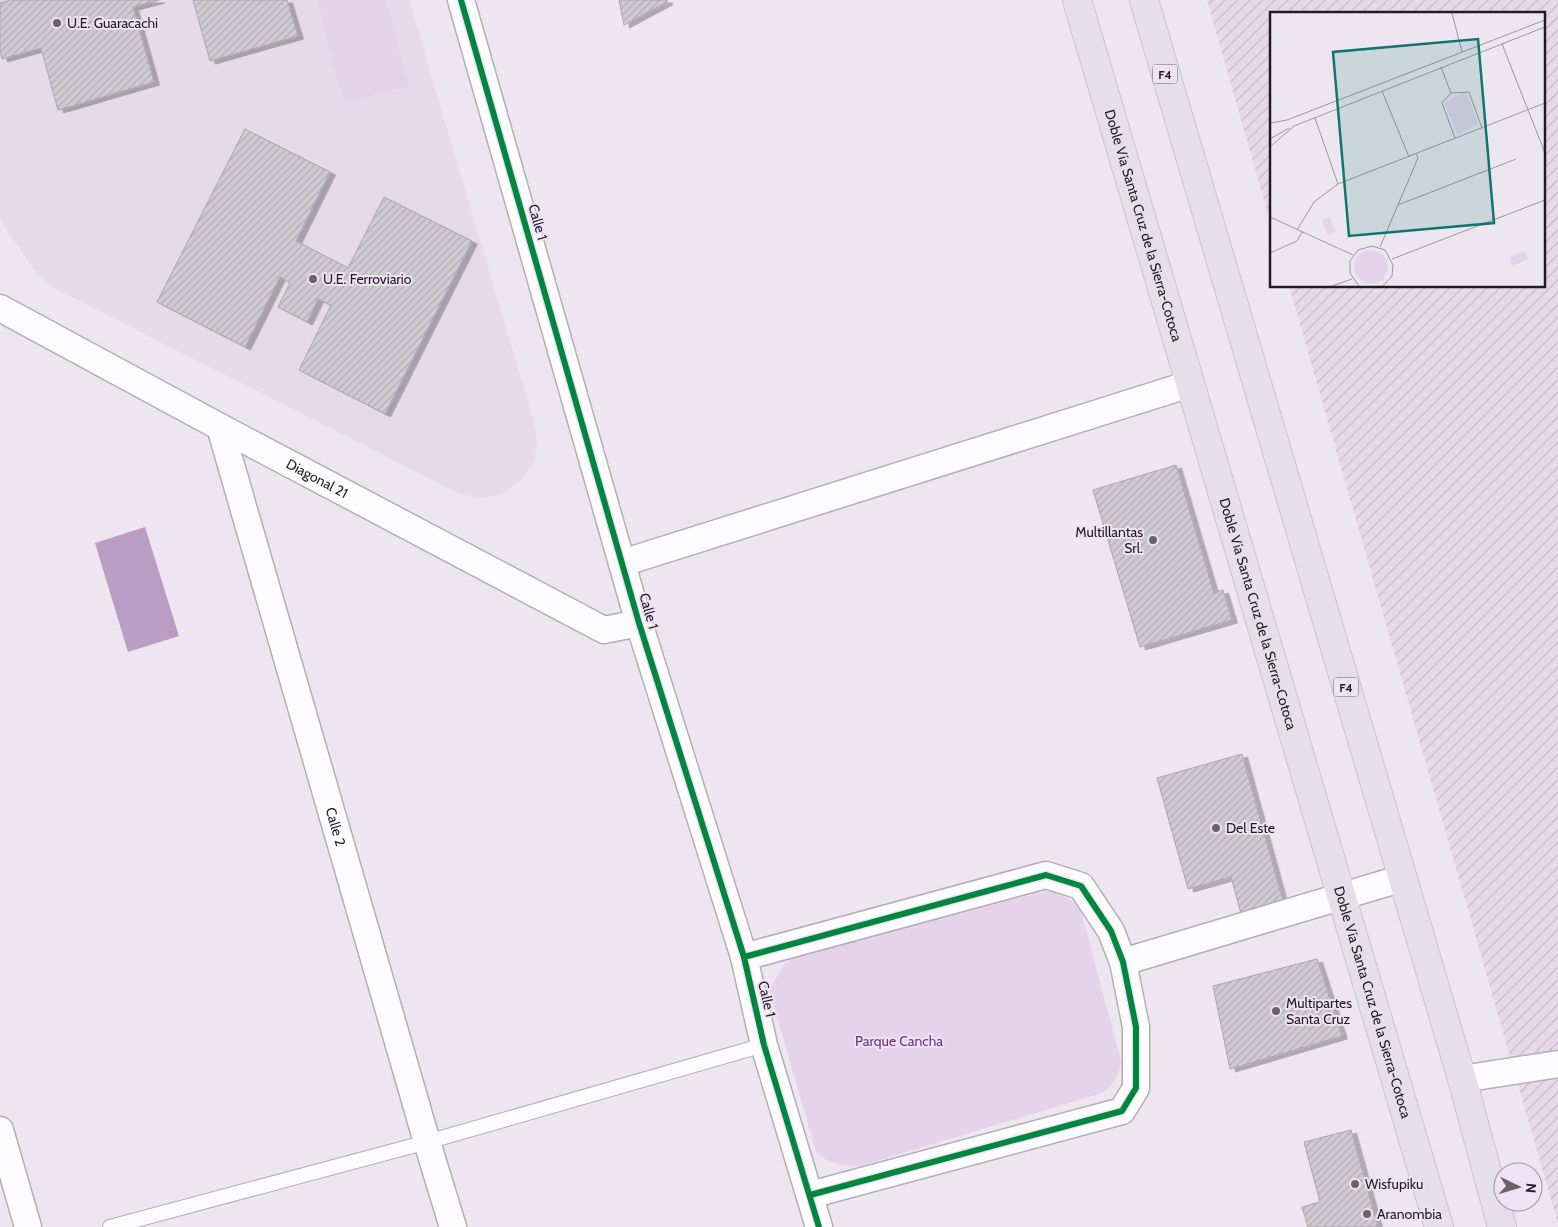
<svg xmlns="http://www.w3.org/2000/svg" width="1558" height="1227" font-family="Cabin,sans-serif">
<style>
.built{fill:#e6d9ea}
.industrial{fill:url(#industrial-furrows)}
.green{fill:#e5d3eb}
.water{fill:#ba9cc4}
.building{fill:url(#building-hatch);stroke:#aaa5ac;filter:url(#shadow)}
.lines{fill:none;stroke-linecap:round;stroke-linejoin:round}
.service-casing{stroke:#b4aeb6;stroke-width:16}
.minor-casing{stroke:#b4aeb6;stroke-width:29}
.trunk-casing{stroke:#c8c4c9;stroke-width:30}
.service{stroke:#fcfbfd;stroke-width:14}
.minor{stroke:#fcfbfd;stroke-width:26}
.trunk{stroke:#e4dfe8;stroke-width:28}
.cycleway-casing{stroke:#efe2f4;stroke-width:9}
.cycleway{stroke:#00873e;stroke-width:6}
.poi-dot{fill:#68636b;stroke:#efe2f4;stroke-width:2}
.labels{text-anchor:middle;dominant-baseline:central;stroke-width:4;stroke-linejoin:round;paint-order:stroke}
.shield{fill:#efe2f4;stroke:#5f5762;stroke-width:1}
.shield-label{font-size:12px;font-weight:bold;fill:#211c23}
.poi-label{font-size:14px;fill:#211c23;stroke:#efe2f4;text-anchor:start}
.street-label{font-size:14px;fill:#211c23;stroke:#efe2f4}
.park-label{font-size:14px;fill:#6b397a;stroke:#efe2f4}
.inset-road{fill:none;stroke:#9b959e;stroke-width:1}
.view{fill:#0f766e;fill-opacity:0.15;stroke:#0f766e;stroke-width:2.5}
.inset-edge{fill:none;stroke:#211c23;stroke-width:2.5}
</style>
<defs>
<pattern id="industrial-furrows" width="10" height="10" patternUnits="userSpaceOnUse" patternTransform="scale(1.25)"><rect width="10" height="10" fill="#e6d9ea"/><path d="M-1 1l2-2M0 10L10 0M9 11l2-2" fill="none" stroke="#c5bac8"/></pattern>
<pattern id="building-hatch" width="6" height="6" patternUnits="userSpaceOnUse" patternTransform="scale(1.25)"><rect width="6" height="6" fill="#d0cad2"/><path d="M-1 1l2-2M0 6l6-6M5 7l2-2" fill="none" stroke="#b2adb4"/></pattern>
<filter id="shadow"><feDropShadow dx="5.5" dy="3" stdDeviation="0" flood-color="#0004"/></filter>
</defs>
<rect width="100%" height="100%" fill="#ede6f0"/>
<!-- built -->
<path class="built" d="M0,0H409L535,426L537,445L533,465L520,481L502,494L481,498L461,494L53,288L36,273L0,220Z"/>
<!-- industrial -->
<path class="industrial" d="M1207,0H1558V1224L1289,286H1544V14H1272V228Z"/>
<!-- green -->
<g class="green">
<path d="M317,0H386L409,86L344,103Z"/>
<path d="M1050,890C1064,895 1072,899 1081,911L1121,1061C1119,1076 1115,1084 1102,1093L860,1166C842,1166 829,1164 816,1152L769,989L785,964L796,957Z"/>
</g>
<!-- water -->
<path class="water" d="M145,527L179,636L128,652L95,543Z"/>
<!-- building -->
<g class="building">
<path d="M11,0H159L133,7L154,82L58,110L41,48L2,59L0,50V3Z"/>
<path d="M193,0H287L298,36L210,61Z"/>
<path d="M619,0H667V2L624,25Z"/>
<path d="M245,129L330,172L296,241L348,268L384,197L472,241L385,414L299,370L331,305L318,299L307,322L278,307L290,283L280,277L245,347L157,302Z"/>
<path d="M1176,465L1214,593L1223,590L1232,620L1140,647L1093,490Z"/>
<path d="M1242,754L1284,905L1242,917L1231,877L1188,889L1157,778Z"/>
<path d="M1317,959L1342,1036L1230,1069L1213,986Z"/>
<path d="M1351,1130L1378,1227H1308L1302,1207L1320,1202L1304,1142Z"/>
</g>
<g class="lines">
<!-- service casing -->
<g class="service-casing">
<path id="service" d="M110,1227L427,1142L764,1045"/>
</g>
<!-- minor casing -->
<g class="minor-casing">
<g id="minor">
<path d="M461,0L639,623L744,957L764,1045L819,1227"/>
<path id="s1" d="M0,308L220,427L604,630L639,623"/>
<path id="s2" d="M220,427L427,1142L453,1227"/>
<path d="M622,563L1190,384"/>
<path d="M744,957L1046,875L1081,886L1111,931L1123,962L1136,1027V1088L1122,1111L810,1195"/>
<path d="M1123,962L1403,878"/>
<path d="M1462,1079L1558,1064"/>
<path d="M0,1130L28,1227"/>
</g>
</g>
<!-- trunk casing -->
<g class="trunk-casing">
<g id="trunk">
<path id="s3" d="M1077,0L1439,1227"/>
<path d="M1144,0L1462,1079L1502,1227"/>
</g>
</g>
<!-- service -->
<use href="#service" class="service"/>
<!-- minor -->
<use href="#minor" class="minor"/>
<!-- trunk -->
<use href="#trunk" class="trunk"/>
<!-- cycleway casing -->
<g class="cycleway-casing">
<g id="cycleway">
<path d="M461,0L639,623L744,957L764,1045L819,1227"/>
<path d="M744,957L1046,875L1081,886L1111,931L1123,962L1136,1027V1088L1122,1111L810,1195"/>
</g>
</g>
<!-- cycleway -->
<use href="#cycleway" class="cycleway"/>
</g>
<!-- markers -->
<g class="poi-dot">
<circle cx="57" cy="23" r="5"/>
<circle cx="313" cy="279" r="5"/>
<circle cx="1153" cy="540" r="5"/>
<circle cx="1216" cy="828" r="5"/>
<circle cx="1276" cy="1011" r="5"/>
<circle cx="1355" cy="1184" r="5"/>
<circle cx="1367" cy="1214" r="5"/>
</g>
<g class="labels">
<!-- shield labels -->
<g class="shield">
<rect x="1152.5" y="64.5" width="25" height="19" rx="4"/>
<rect x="1333.5" y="677.5" width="25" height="19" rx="4"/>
</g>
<g class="shield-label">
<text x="1165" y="74">F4</text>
<text x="1346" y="687">F4</text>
</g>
<!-- poi labels -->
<g class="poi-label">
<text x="67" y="23">U.E. Guaracachi</text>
<text x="323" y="279">U.E. Ferroviario</text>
<text x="1143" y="532" text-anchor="end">Multillantas<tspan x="1143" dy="16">Srl.</tspan></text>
<text x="1226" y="828">Del Este</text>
<text x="1286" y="1003">Multipartes<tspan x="1286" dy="16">Santa Cruz</tspan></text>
<text x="1365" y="1184">Wisfupiku</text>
<text x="1377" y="1214">Aranombia</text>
</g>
<!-- street labels -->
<g class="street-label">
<text transform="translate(538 222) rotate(74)">Calle 1</text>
<text stroke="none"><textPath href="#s3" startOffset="235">Doble Vía Santa Cruz de la Sierra-Cotoca</textPath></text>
<text stroke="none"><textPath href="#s1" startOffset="360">Diagonal 21</textPath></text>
<text transform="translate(649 611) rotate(74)">Calle 1</text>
<text stroke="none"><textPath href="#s3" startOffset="640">Doble Vía Santa Cruz de la Sierra-Cotoca</textPath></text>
<text stroke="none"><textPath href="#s2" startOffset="416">Calle 2</textPath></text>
<text transform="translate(767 999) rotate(77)">Calle 1</text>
<text stroke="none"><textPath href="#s3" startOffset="1045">Doble Vía Santa Cruz de la Sierra-Cotoca</textPath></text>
</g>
<!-- park labels -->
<g class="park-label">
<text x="899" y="1041">Parque Cancha</text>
</g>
</g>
<!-- overview -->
<g transform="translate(1270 12)">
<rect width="275" height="275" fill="#ede6f0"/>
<path d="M193,80L197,82L208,112L188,123L174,91ZM60,205L66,220L58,223L52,208ZM84 255a17 17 0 1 1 34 0a17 17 0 1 1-34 0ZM255,239L258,247L242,254L239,245Z" fill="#e5d3eb"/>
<path class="inset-road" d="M182,1L192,40M232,32L275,141M171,55L181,81M112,79L139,145M45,106L68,172M0,111L17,108L275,8M185,126L172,91L181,81L199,80L212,116M0,127L19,116M0,135L24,114L275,15M128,193L246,147M0,205L83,243M27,218L44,190L68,172L275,91M110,235L148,146L146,142M0,241L27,229L32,220M122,247L275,188M62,274L82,267M89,274L80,261V249L88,238L102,234L115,238L123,253L122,264L113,274"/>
<path class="view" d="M208,27L224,211L79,224L63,40Z"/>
<rect width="275" height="275" class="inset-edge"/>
</g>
<!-- north arrow -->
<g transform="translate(1518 1187) rotate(95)"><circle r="24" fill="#efe2f4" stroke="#9d93a0"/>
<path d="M0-4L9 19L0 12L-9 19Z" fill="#68636b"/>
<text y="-8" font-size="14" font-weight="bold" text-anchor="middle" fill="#211c23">N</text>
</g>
</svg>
